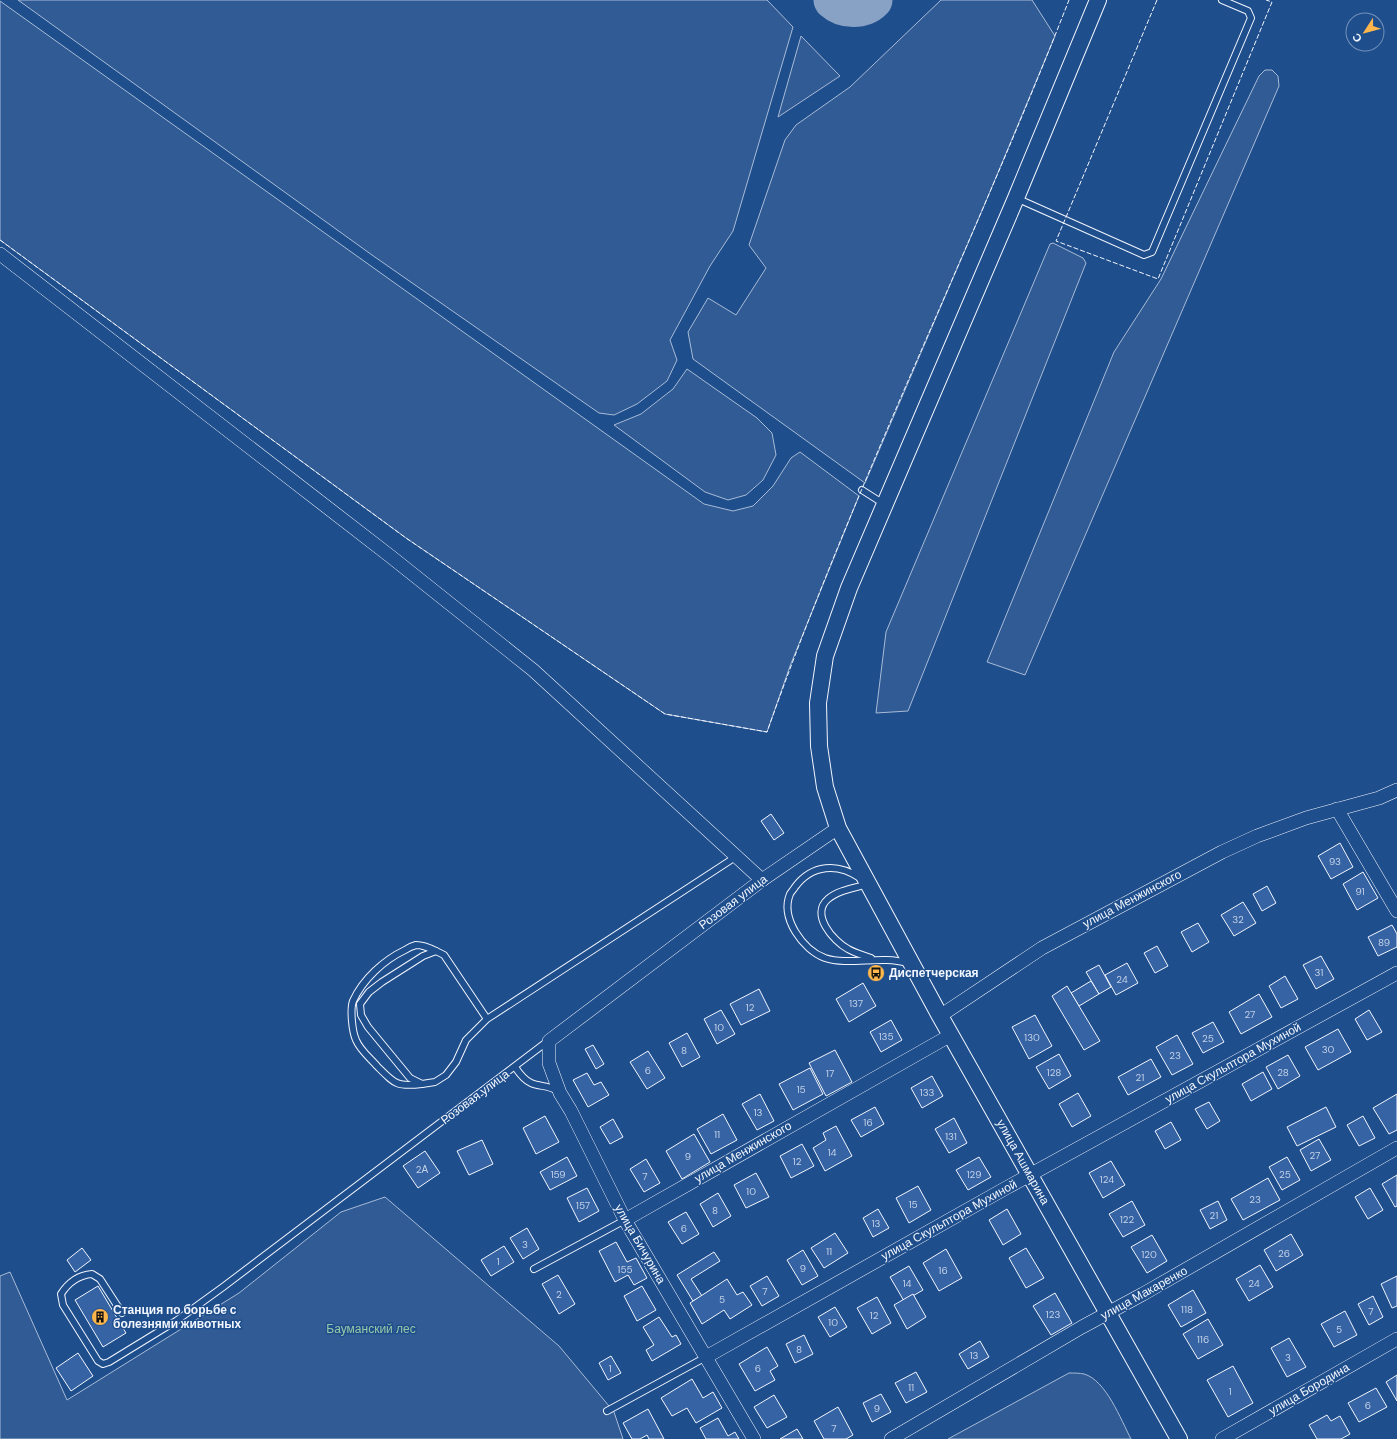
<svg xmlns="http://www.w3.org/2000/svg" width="1397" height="1439" font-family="'DM Sans',sans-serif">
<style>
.green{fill:#305b95;stroke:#a8bbd7}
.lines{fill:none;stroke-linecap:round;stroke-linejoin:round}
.taxiway{stroke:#88a2c6;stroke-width:39}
.building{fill:#3563a3;stroke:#f2f6ff}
.service-casing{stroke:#f2f6ff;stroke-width:8}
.minor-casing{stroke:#f2f6ff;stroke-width:14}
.tertiary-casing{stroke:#f2f6ff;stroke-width:18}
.service{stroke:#1f4e8c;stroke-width:6}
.minor{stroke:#1f4e8c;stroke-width:13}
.tertiary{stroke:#1f4e8c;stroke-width:16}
.fence{stroke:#f2f6ff;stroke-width:1;stroke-dasharray:5 2;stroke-linecap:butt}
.labels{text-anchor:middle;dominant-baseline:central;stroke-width:3;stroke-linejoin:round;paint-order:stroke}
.number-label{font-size:10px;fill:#c3d1e8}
.street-label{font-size:12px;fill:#f2f6ff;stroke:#1f4e8c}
.poi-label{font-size:12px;font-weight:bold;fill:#f2f6ff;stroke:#1f4e8c;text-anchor:start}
.park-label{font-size:12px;fill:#97c8a6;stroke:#1f4e8c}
</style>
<rect width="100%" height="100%" fill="#1f4e8c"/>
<!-- green -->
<g class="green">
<path d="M18,0H767L793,27L733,231L710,266L670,340L677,360L667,381L637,404L614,415L599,413L372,255Z"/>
<path d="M941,0H1032L1055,36L984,206L865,483L693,359L688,332L708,298L736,315L766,268L749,245L785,140L796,125L850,87Z"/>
<path d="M0,1L704,504L733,511L753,506L773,486L791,458L800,452L859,496L790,666L767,732L665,714L406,538L0,240Z"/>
<path d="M801,36L840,76L778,117Z"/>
<path d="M1265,70H1272L1278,76L1279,86L1025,675L987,662L1114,352L1161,279L1259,76Z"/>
<path d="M1053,243L1083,258L1086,263L908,711L876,713L886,632L1050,244Z"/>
<path d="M687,369L757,418L772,433L776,455L763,480L746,495L728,500L705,492L614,425L641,414L673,389Z"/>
<path d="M385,1197L559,1346L614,1412L623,1439H0V1276L10,1272L67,1400L239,1293L341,1212Z"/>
<path d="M1069,1373C1073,1373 1080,1373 1084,1374C1106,1380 1121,1420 1131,1439H948Z"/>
</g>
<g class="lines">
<!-- taxiway -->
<path class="taxiway" d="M833,0C844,10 863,10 873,0"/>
</g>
<!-- building -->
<g class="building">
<path d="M771,814L784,833L774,840L761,821Z"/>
<path d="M1340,843L1353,867L1331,879L1318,856Z"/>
<path d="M1363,872L1378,898L1357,910L1343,884Z"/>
<path d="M1267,886L1276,903L1262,911L1253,894Z"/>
<path d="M1243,902L1256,923L1234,936L1221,915Z"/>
<path d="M1198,923L1209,942L1192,952L1181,932Z"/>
<path d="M1392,925L1397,934V947L1378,956L1368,937Z"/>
<path d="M1157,946L1168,966L1155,973L1144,953Z"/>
<path d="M1321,956L1334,979L1316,989L1303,965Z"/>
<path d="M1127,963L1138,983L1116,995L1105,975Z"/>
<path d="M1099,965L1111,987L1099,994L1086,972Z"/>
<path d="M1285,976L1298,999L1281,1008L1269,986Z"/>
<path d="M1091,981L1099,994L1079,1006L1071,993Z"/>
<path d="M863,983L876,1006L849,1022L836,999Z"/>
<path d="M1067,986L1100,1041L1084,1050L1052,996Z"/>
<path d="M759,989L770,1011L741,1025L730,1004Z"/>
<path d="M1259,994L1272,1017L1241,1034L1229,1012Z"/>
<path d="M721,1010L735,1034L717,1044L704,1019Z"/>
<path d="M1369,1010L1382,1032L1367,1040L1355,1019Z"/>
<path d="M1035,1015L1052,1046L1029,1059L1012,1027Z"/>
<path d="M891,1020L902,1040L881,1052L870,1032Z"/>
<path d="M1213,1022L1224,1042L1203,1053L1192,1033Z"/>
<path d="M1338,1029L1351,1052L1318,1070L1305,1047Z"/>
<path d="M687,1033L700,1057L682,1067L669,1043Z"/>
<path d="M1177,1035L1193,1064L1172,1075L1156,1047Z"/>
<path d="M593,1045L604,1064L596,1069L585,1049Z"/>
<path d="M835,1050L852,1082L826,1096L809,1063Z"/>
<path d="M648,1051L665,1078L647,1089L630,1062Z"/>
<path d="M1059,1054L1071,1076L1049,1089L1036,1067Z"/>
<path d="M1288,1055L1300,1076L1278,1089L1266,1067Z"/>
<path d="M1151,1059L1161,1077L1128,1095L1118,1077Z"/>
<path d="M810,1068L823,1094L793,1110L779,1084Z"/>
<path d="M1263,1072L1272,1089L1251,1101L1242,1084Z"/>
<path d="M587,1073L594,1085L601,1082L609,1095L588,1107L573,1080Z"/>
<path d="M932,1076L943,1096L922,1108L911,1088Z"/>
<path d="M1078,1093L1091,1116L1072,1127L1059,1104Z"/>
<path d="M760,1094L774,1121L757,1130L742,1104Z"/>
<path d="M1397,1094V1130L1389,1134L1373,1108Z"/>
<path d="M1209,1102L1220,1121L1207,1129L1195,1109Z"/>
<path d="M875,1107L884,1124L861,1137L851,1120Z"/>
<path d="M1326,1107L1336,1127L1297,1146L1287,1127Z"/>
<path d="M723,1114L737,1140L711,1154L697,1129Z"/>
<path d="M545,1116L559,1142L536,1154L523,1128Z"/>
<path d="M1363,1116L1375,1138L1359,1146L1347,1125Z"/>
<path d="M954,1118L967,1143L949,1153L935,1129Z"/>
<path d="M613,1119L623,1137L610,1144L600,1127Z"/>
<path d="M1171,1122L1181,1140L1165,1149L1155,1131Z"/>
<path d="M836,1126L852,1156L825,1171L813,1148L826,1140L823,1133Z"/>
<path d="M694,1134L710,1162L682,1179L666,1151Z"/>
<path d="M1319,1139L1331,1160L1311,1171L1300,1150Z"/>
<path d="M482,1140L493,1164L469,1175L457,1151Z"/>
<path d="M802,1144L814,1166L791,1178L780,1156Z"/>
<path d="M425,1151L440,1173L418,1188L403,1166Z"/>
<path d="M567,1157L577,1176L550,1190L540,1172Z"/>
<path d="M979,1157L991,1177L968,1190L956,1170Z"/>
<path d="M1287,1157L1300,1180L1282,1190L1269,1167Z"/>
<path d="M646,1159L660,1183L644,1192L630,1169Z"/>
<path d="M1111,1161L1125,1185L1103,1198L1089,1173Z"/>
<path d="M756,1173L769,1197L746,1208L734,1185Z"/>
<path d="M1397,1175V1206L1395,1207L1382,1184Z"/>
<path d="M1268,1178L1280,1200L1243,1220L1231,1199Z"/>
<path d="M918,1186L931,1210L909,1223L896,1198Z"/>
<path d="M587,1188L599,1211L579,1222L567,1198Z"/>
<path d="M1370,1188L1383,1210L1368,1219L1355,1197Z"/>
<path d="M718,1193L731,1216L713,1227L700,1204Z"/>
<path d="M1132,1201L1145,1225L1123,1237L1109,1214Z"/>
<path d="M1218,1201L1227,1220L1210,1229L1200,1210Z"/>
<path d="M878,1209L889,1228L873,1237L863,1218Z"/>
<path d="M1007,1209L1021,1234L1003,1245L989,1220Z"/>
<path d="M686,1212L699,1234L682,1244L668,1222Z"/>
<path d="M527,1228L539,1249L523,1259L510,1238Z"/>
<path d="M835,1233L848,1253L824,1268L811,1248Z"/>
<path d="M1291,1234L1303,1255L1276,1271L1264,1250Z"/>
<path d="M1152,1235L1167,1261L1147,1273L1131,1247Z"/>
<path d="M616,1242L627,1262L636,1258L647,1278L634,1285L628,1275L615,1282L599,1251Z"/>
<path d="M504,1246L514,1262L491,1276L481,1260Z"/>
<path d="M82,1248L91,1260L75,1272L67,1260Z"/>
<path d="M1026,1248L1044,1278L1026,1288L1009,1258Z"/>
<path d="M946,1249L962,1278L939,1291L923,1263Z"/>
<path d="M803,1250L818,1276L802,1285L787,1260Z"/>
<path d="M714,1252L720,1261L691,1279L702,1296L693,1301L677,1275Z"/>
<path d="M1260,1265L1273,1287L1249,1301L1236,1279Z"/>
<path d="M909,1266L923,1290L904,1301L890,1277Z"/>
<path d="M558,1275L575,1304L559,1314L542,1284Z"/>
<path d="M767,1276L779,1296L762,1306L750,1286Z"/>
<path d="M1397,1276V1306L1392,1308L1381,1284Z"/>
<path d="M727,1279L737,1295L743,1292L752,1305L730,1319L724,1310L702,1324L690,1303Z"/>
<path d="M98,1286L126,1333L103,1347L75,1300Z"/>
<path d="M642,1286L656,1310L637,1321L624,1296Z"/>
<path d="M1193,1290L1206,1313L1181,1327L1168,1305Z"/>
<path d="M1055,1293L1072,1323L1051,1335L1033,1306Z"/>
<path d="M913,1294L926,1317L907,1329L894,1305Z"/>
<path d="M1373,1296L1383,1317L1369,1325L1358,1304Z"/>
<path d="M877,1297L891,1323L872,1334L857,1308Z"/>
<path d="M835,1307L847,1327L830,1337L818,1317Z"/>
<path d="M1345,1311L1357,1335L1334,1347L1321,1324Z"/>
<path d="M659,1317L672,1337L676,1335L681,1344L652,1361L646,1350L654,1345L643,1327Z"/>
<path d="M1208,1319L1223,1345L1198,1359L1183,1334Z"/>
<path d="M804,1335L813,1354L795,1363L786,1344Z"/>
<path d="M1289,1338L1306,1367L1287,1377L1271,1348Z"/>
<path d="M980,1341L989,1357L968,1369L959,1354Z"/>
<path d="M767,1347L778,1366L770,1371L775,1380L755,1391L739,1364Z"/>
<path d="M78,1353L93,1376L71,1391L56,1368Z"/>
<path d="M611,1356L621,1373L608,1380L599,1363Z"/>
<path d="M1233,1366L1253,1403L1228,1417L1207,1380Z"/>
<path d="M916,1372L927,1392L906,1403L895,1383Z"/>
<path d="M1397,1375V1401L1386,1382Z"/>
<path d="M692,1379L703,1398L713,1392L722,1408L696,1423L687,1408L672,1416L661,1398Z"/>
<path d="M1376,1388L1387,1407L1359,1422L1348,1403Z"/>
<path d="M881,1394L891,1412L872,1422L863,1403Z"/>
<path d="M774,1395L787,1417L767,1428L754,1407Z"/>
<path d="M838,1407L853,1435L846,1439H824L814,1421Z"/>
<path d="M648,1409L664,1439H649L647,1435L640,1439H632L623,1423Z"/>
<path d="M1327,1415L1331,1421L1340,1416L1350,1434L1341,1439H1317L1309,1425Z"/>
<path d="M718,1418L728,1436L735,1432L739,1439H706L700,1428Z"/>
<path d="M797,1429L803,1439H780Z"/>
</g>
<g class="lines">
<!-- service casing -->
<g class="service-casing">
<g id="service">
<path d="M1016,198L1144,255L1152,252L1251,18L1248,11L1222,0"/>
<path d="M862,490L884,504"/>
<path d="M860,878C838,863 812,864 795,887C794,889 791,892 790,894C780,918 803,950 825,958C849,966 881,955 907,963"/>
<path d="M868,884C855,888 838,890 828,899C810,914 833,941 848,949C855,953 863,955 871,958"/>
<path d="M487,1019L444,955L436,951L423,956L382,982L369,992L360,1004L361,1015L368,1027L410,1078L422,1084L435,1082L446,1075L456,1062L466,1040L487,1019L737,856"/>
<path d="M515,1067C519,1073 524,1080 531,1083C540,1087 549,1085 557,1091"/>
<path d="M422,1084C396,1087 395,1084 377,1066C370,1058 360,1050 356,1040C352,1031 350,1009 353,1001C363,979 384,960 405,950C408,948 412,946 416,945C423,945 430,948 436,951"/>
<path d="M534,1269L625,1220"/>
<path d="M122,1313L100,1279L92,1274C79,1275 68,1283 61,1294L63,1305L98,1361L103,1364L109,1362L176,1321L223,1287L548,1041"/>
<path d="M607,1411L706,1357"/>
</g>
</g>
<!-- minor casing -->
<g class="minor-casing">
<g id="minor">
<path d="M0,254L390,556L533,670L762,880"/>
<path d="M1337,809L1397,911"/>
<path d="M940,1016L1042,948L1222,852L1257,836L1306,818L1379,798L1397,790"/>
<path d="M625,1220L951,1035"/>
<path d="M706,1357L1006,1188L1397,973"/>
<path d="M754,1439L625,1220L571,1111L560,1093L549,1063V1041L762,880L838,828"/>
<path d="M891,1439L1082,1327L1143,1294L1397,1148"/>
<path d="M1222,1439L1397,1339"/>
</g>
</g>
<!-- tertiary casing -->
<g class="tertiary-casing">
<path id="tertiary" d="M1098,0L1016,198L849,588L825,656L818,703L819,746L825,787L838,828L940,1016L1179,1439"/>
</g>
<!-- service -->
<use href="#service" class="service"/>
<!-- minor -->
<use href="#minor" class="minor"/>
<!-- tertiary -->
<use href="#tertiary" class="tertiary"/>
<!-- fence -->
<g class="fence">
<path d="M1157,0L1056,241L1158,279L1272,2L1266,0"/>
<path d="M0,240L406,538L665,714L767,732C855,483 973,246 1069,0"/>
</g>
</g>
<!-- icons -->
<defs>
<g id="bus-disc" transform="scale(0.9)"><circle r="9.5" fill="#ffb74d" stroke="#1f4e8c"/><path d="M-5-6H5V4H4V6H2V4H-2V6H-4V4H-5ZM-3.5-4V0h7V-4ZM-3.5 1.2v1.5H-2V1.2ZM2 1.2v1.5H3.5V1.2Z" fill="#111"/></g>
<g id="building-disc" transform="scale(0.9)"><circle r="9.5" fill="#ffb74d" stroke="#1f4e8c"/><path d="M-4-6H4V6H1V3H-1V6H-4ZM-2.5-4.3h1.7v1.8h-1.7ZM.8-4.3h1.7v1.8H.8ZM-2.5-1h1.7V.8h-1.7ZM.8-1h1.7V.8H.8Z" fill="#111"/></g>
</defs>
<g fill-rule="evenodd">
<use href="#bus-disc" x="876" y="973"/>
<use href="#building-disc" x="100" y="1317"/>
</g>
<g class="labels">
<!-- number labels -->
<g class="number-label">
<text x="1335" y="861">93</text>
<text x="1360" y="891">91</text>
<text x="1238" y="919">32</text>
<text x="1384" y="942">89</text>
<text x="1319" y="972">31</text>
<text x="1122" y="979">24</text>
<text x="856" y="1003">137</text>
<text x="750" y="1007">12</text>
<text x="1250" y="1014">27</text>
<text x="719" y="1027">10</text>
<text x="886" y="1036">135</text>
<text x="1032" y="1037">130</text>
<text x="1208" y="1038">25</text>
<text x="1328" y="1049">30</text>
<text x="684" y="1050">8</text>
<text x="1175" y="1055">23</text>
<text x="648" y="1070">6</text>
<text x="1054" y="1072">128</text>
<text x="1283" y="1072">28</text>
<text x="830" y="1073">17</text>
<text x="1140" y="1077">21</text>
<text x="801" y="1089">15</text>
<text x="927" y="1092">133</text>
<text x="758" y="1112">13</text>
<text x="868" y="1122">16</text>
<text x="717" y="1134">11</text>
<text x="951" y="1136">131</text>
<text x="832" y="1152">14</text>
<text x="1315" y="1155">27</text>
<text x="688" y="1156">9</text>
<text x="797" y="1161">12</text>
<text x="422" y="1169">2А</text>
<text x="558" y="1174">159</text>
<text x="974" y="1174">129</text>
<text x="1285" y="1174">25</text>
<text x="645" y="1176">7</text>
<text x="1107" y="1179">124</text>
<text x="751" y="1191">10</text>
<text x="1255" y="1199">23</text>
<text x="913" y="1204">15</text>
<text x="583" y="1205">157</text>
<text x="715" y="1210">8</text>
<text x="1214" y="1215">21</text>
<text x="1127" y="1219">122</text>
<text x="876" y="1223">13</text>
<text x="684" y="1228">6</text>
<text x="525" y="1244">3</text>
<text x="829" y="1251">11</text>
<text x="1284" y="1253">26</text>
<text x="1149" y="1254">120</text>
<text x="498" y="1261">1</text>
<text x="803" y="1268">9</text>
<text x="625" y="1269">155</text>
<text x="943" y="1270">16</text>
<text x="907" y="1283">14</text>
<text x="1254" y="1283">24</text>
<text x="765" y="1291">7</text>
<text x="559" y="1294">2</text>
<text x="722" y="1299">5</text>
<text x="1187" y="1309">118</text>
<text x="1371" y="1311">7</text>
<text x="1053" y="1314">123</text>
<text x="874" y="1315">12</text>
<text x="833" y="1322">10</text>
<text x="1339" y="1329">5</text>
<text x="1203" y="1339">116</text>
<text x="799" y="1349">8</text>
<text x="974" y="1355">13</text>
<text x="1288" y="1357">3</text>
<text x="610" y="1368">1</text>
<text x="758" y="1368">6</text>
<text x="911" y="1387">11</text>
<text x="1230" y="1391">1</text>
<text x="1368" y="1405">6</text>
<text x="877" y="1408">9</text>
<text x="834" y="1428">7</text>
</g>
<!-- street labels -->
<g class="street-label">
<text transform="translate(1132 899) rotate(-28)">улица Менжинского</text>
<text transform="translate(733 902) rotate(-37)">Розовая улица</text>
<text transform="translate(1233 1063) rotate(-29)">улица Скульптора Мухиной</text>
<text transform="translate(475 1097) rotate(-37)">Розовая улица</text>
<text transform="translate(743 1152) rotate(-30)">улица Менжинского</text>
<text transform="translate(1023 1162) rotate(61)">улица Ашмарина</text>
<text transform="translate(949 1220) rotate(-29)">улица Скульптора Мухиной</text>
<text transform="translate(640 1244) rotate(60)">улица Бичурина</text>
<text transform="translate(1144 1293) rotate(-29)">улица Макаренко</text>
<text transform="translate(1309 1389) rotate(-30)">улица Бородина</text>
</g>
<!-- poi labels -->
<g class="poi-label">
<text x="889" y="973">Диспетчерская</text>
<text x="113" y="1310">Станция по борьбе с<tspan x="113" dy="14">болезнями животных</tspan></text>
</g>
<!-- park labels -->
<g class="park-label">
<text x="371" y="1329">Бауманский лес</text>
</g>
</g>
<!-- north arrow -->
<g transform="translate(1365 32) rotate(234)"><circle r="19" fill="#1f4e8c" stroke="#7391ba"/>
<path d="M0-3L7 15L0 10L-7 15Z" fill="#ffb74d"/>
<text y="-6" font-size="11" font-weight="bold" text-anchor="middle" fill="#f2f6ff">С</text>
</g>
</svg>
